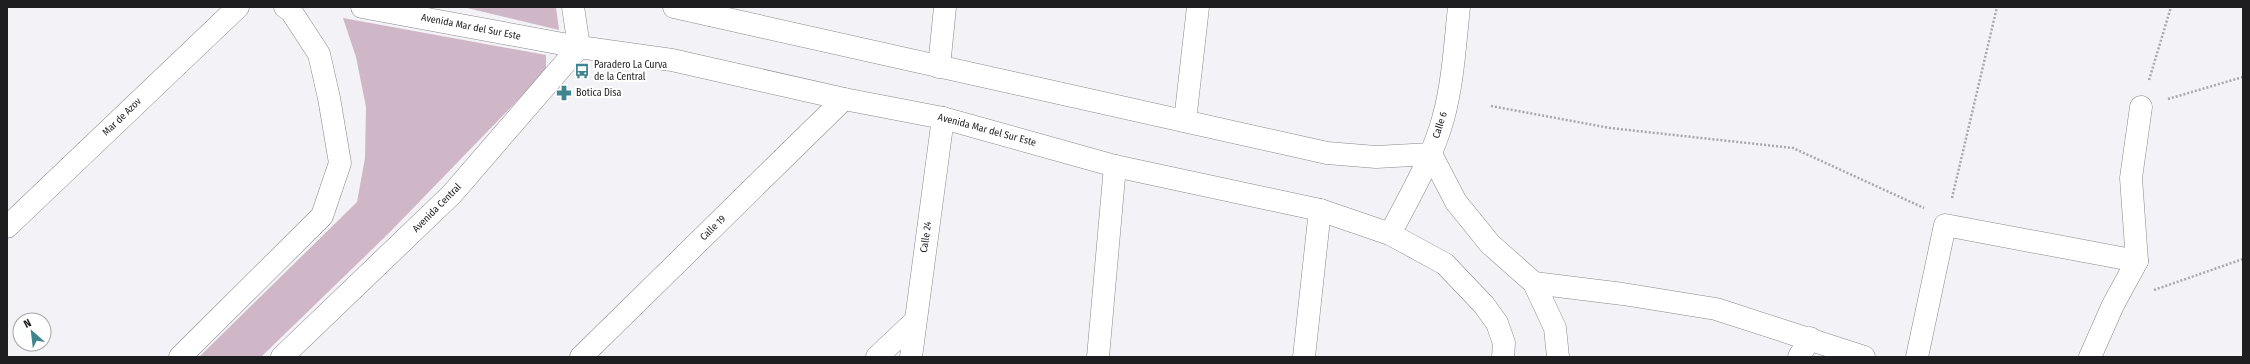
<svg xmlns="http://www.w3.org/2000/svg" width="2250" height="364" font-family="'Fira Sans Condensed',sans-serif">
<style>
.green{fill:#cfb7c7}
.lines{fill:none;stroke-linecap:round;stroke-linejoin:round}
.street-casing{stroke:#89878b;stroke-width:23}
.secondary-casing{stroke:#89878b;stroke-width:23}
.path{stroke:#a8a7aa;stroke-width:2.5;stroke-dasharray:2 2;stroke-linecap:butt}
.street{stroke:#fff;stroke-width:22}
.secondary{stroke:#fff;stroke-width:22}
.labels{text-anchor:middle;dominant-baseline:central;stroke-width:4;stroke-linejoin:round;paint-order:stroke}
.street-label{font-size:10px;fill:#1e1d1f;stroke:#fff}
.poi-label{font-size:10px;fill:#1e1d1f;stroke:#fff;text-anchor:start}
</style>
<rect width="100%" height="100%" fill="#f3f2f6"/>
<!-- green -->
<g class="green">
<path d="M463,7H556L559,30Z"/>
<path d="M343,18L546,55V71L389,233L261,357H199L357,202L365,158L366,107L356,57Z"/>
</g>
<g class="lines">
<!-- street casing -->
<g class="street-casing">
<g id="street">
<path d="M939,67L945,7"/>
<path d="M1185,121L1198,7"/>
<path d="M1431,154L1456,202L1490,244L1534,283L1555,328L1558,357"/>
<path d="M7,227L238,7"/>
<path d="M1534,283L1623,294L1716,309L1864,357"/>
<path d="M581,357L844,99"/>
<path d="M877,357L915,321"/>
<path d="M911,357L943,118"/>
<path d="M1098,357L1115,166"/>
<path d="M1304,357L1320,210"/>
<path d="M1799,357L1810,338"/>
<path d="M1917,357L1945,225L2137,261"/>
<path d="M2090,357L2113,305L2137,261L2131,178L2141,107"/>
</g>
</g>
<!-- secondary casing -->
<g class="secondary-casing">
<g id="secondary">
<path d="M362,7L579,47L672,60L844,99L943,118L1115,166L1320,210L1390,234L1445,264L1484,305L1497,323L1504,343L1503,357"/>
<path d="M573,7L579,47"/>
<path d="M674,7L1327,153L1376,157L1431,154"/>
<path d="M1390,234C1409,197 1432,159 1443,119C1453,83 1455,44 1459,7"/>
<path d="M180,357L322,216L340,163L329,98L319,54L291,11L285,7"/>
<path d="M282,357L452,194L579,47"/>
</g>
</g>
<!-- path -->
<g class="path">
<path d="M2149,80L2171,7"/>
<path d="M2168,99L2243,77"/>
<path d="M1491,106L1610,128L1793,148L1924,208"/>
<path d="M1952,198L1997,7"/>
<path d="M2154,290L2243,259"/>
</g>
<!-- street -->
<use href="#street" class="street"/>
<!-- secondary -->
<use href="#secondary" class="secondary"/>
</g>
<!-- icons -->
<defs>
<g id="bus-bare" transform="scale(1.2)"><path d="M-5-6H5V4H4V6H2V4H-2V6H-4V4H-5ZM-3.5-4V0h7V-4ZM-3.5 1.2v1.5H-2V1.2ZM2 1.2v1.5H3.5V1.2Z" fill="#3f8590" stroke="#fff" stroke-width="2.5" paint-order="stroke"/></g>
<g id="pharmacy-bare" transform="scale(1.2)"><path d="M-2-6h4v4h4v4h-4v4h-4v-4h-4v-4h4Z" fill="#3f8590" stroke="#fff" stroke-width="2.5" paint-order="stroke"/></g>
</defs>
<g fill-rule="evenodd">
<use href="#bus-bare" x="582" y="71"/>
<use href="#pharmacy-bare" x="564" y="93"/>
</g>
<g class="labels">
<!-- street labels -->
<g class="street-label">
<text transform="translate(471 27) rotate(11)">Avenida Mar del Sur Este</text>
<text transform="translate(122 117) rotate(-44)">Mar de Azov</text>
<text transform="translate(1440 125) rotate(-72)">Calle 6</text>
<text transform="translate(987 130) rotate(15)">Avenida Mar del Sur Este</text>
<text transform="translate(437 208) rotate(-45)">Avenida Central</text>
<text transform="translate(713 228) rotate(-44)">Calle 19</text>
<text transform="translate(926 237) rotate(-82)">Calle 24</text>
</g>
<!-- poi labels -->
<g class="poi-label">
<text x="594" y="65">Paradero La Curva<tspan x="594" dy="12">de la Central</tspan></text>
<text x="576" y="93">Botica Disa</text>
</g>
</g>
<!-- border -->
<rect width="2250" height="364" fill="none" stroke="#1e1d1f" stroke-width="16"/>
<!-- north arrow -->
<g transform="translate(32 332) rotate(332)"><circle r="19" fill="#ffffff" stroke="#a5a5a5"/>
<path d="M0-3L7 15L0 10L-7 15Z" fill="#3f8590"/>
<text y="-6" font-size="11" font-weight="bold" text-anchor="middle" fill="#1e1d1f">N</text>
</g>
</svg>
